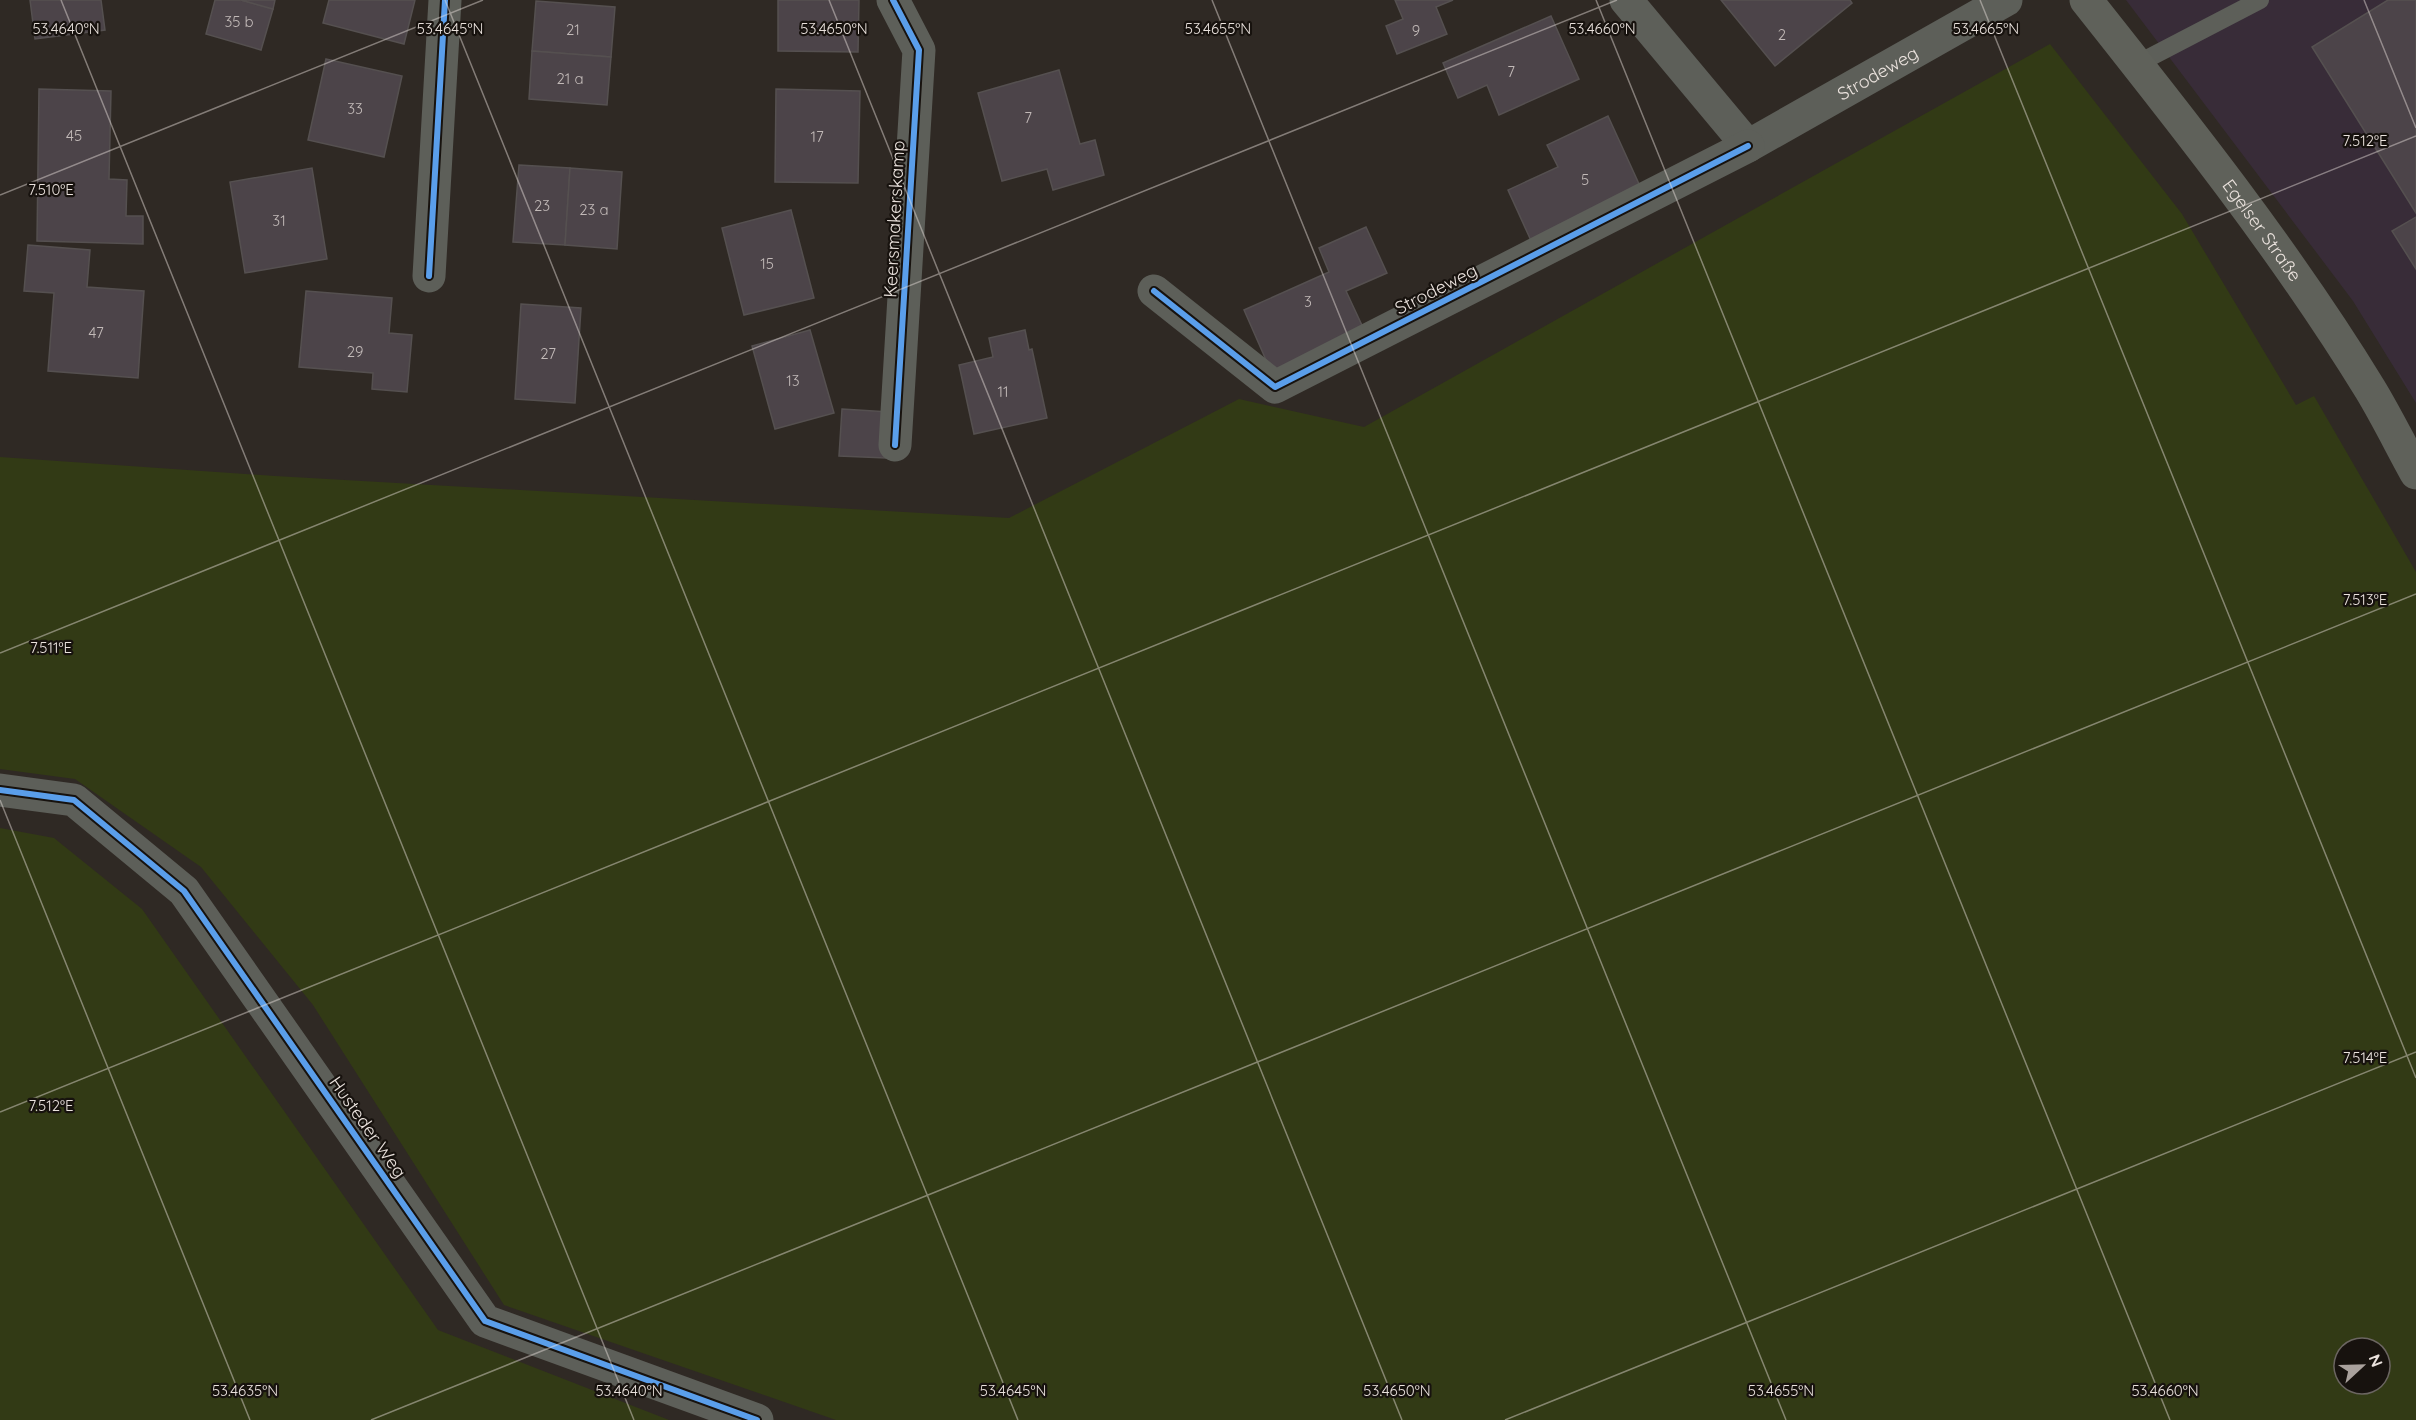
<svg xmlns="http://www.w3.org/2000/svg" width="2416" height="1420" font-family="Quicksand,sans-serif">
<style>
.industrial{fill:#382c38}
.green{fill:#323a15;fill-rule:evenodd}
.building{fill:#4c4449;stroke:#555050;stroke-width:1.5}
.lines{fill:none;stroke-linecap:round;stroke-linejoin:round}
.lane{stroke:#5d5f59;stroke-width:18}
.street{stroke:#5d5f59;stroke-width:33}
.secondary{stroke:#5f615a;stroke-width:33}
.cycleway-casing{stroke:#17120e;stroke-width:10}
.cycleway{stroke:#5a9eea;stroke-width:6}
.ticks{fill:none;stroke:#eae2dd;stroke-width:1.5;stroke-opacity:0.45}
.labels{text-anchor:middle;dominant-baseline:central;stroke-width:4.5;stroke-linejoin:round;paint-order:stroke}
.number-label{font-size:15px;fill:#c2bab8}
.street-label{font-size:18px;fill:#eae2dd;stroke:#17120e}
.ticks-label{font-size:15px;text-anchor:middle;fill:#eae2dd;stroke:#17120e;stroke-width:4.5;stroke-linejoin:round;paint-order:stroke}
</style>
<rect width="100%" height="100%" fill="#2f2924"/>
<!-- industrial -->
<path class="industrial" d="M2126,0H2416V403L2353,301Z"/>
<!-- green -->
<g class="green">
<path d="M2050,44L2182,214L2296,405L2314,396L2416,572V1420H836L504,1305L313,1005L201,867L75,779L0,769V457L275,476L1009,518L1239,399L1364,427ZM2344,1348H2380V1384H2344Z"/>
<path d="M0,828L54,838L142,909L438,1330L669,1420H0Z"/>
</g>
<!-- building -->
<g class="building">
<path d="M30,0H101L105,30L35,39Z"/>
<path d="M215,0H241L273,9L261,50L206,34Z"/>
<path d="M241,0H275L273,9Z"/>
<path d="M329,0H415L404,44L323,23Z"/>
<path d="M778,0H859L858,52L778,51Z"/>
<path d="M1395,0H1453L1436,7L1447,34L1397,54L1386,26L1403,19Z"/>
<path d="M1721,0H1850L1852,3L1775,66Z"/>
<path d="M2388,0H2416V213L2312,47Z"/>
<path d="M536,1L615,7L611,57L532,51Z"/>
<path d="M1551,16L1579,79L1499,115L1487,85L1458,98L1443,63Z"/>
<path d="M532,51L611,57L607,105L529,99Z"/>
<path d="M326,59L402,76L384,157L308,140Z"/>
<path d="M1059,70L1080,144L1095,140L1104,175L1053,190L1047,169L1002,181L978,93Z"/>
<path d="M39,89L111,91L109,179L127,180L126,216H143V244L37,241Z"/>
<path d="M776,89L860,91L858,183L775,182Z"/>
<path d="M1608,116L1644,195L1533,245L1508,190L1558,167L1547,145Z"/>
<path d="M519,165L570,168L565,245L513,242Z"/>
<path d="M312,168L327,259L245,273L230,182Z"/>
<path d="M570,168L622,172L617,249L565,245Z"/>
<path d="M791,210L814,298L744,315L722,228Z"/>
<path d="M2416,217V269L2392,231Z"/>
<path d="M1366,227L1387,273L1346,291L1366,334L1273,376L1244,310L1329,272L1319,248Z"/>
<path d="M28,245L90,250L87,287L144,291L138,378L48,371L54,293L24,291Z"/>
<path d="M306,291L392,298L389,333L412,335L407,392L372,389L373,373L299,367Z"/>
<path d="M521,304L581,308L575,403L515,399Z"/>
<path d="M810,330L834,413L775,429L752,346Z"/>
<path d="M1025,330L1029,350L1032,349L1047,418L974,434L959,365L993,357L989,338Z"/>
<path d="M842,409L889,412L886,458L839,456Z"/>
</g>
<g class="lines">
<!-- lane -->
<path class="lane" d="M2137,64L2260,0"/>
<!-- street -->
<g class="street">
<path d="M893,0L919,50L895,445"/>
<path id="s1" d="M1626,0L1748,146L2006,0"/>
<path d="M429,276L445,0"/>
<path d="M1154,291L1275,387L1748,146"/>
<path d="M0,790L74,800L184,891L485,1321L757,1420"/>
</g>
<!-- secondary -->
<path class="secondary" id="s2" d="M2086,0C2186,126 2286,252 2370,389C2387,417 2401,446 2416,473"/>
<!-- cycleway casing -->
<g class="cycleway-casing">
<g id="cycleway">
<path d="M893,0L919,50L895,445"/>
<path d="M429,276L445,0"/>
<path d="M1154,291L1275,387L1748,146"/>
<path d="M0,790L74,800L184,891L485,1321L757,1420"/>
</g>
</g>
<!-- cycleway -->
<use href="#cycleway" class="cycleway"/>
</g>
<!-- ticks -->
<path class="ticks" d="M61,0L634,1420M445,0L1018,1420M829,0L1402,1420M1212,0L1786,1420M1596,0L2170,1420M1980,0L2416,1078M2364,0L2416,128M0,195L483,0M0,653L1617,0M0,800L250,1420M0,1112L2416,136M371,1420L2416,594M1505,1420L2416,1052"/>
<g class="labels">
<!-- number labels -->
<g class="number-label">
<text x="239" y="21">35 b</text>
<text x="573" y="29">21</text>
<text x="1416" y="30">9</text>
<text x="1782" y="34">2</text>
<text x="1511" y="71">7</text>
<text x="570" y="78">21 a</text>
<text x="355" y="108">33</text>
<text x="1028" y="117">7</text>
<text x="74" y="135">45</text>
<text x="817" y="136">17</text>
<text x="1585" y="179">5</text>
<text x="542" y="205">23</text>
<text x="594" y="209">23 a</text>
<text x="279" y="220">31</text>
<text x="767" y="263">15</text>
<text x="1308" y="301">3</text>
<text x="96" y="332">47</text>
<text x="355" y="351">29</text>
<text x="548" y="353">27</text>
<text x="793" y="380">13</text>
<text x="1003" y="391">11</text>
</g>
<!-- street labels -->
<g class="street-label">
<text stroke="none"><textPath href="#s1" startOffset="339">Strodeweg</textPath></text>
<text transform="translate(894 219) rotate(-87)">Keersmakerskamp</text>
<text stroke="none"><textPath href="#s2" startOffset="290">Egelser Straße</textPath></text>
<text transform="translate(1436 289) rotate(-27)">Strodeweg</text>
<text transform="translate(368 1127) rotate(55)">Husteder Weg</text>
</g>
</g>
<g class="ticks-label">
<text x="1602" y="34">53.4660°N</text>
<text x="1986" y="34">53.4665°N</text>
<text x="66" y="34">53.4640°N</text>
<text x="450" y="34">53.4645°N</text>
<text x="834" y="34">53.4650°N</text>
<text x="1218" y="34">53.4655°N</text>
<text x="2365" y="146">7.512°E</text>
<text x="51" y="195">7.510°E</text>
<text x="2365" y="605">7.513°E</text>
<text x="51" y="653">7.511°E</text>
<text x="2365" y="1063">7.514°E</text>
<text x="51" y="1111">7.512°E</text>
<text x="245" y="1396">53.4635°N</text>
<text x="629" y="1396">53.4640°N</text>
<text x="1013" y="1396">53.4645°N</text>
<text x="1397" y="1396">53.4650°N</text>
<text x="1781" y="1396">53.4655°N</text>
<text x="2165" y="1396">53.4660°N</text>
</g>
<!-- north arrow -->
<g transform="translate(2362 1366) rotate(68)"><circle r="28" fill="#17120e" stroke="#6b6561" stroke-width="1.5"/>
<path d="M0-4.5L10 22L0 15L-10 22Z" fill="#a9a19c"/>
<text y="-9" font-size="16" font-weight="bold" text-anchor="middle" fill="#eae2dd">N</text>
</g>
</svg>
